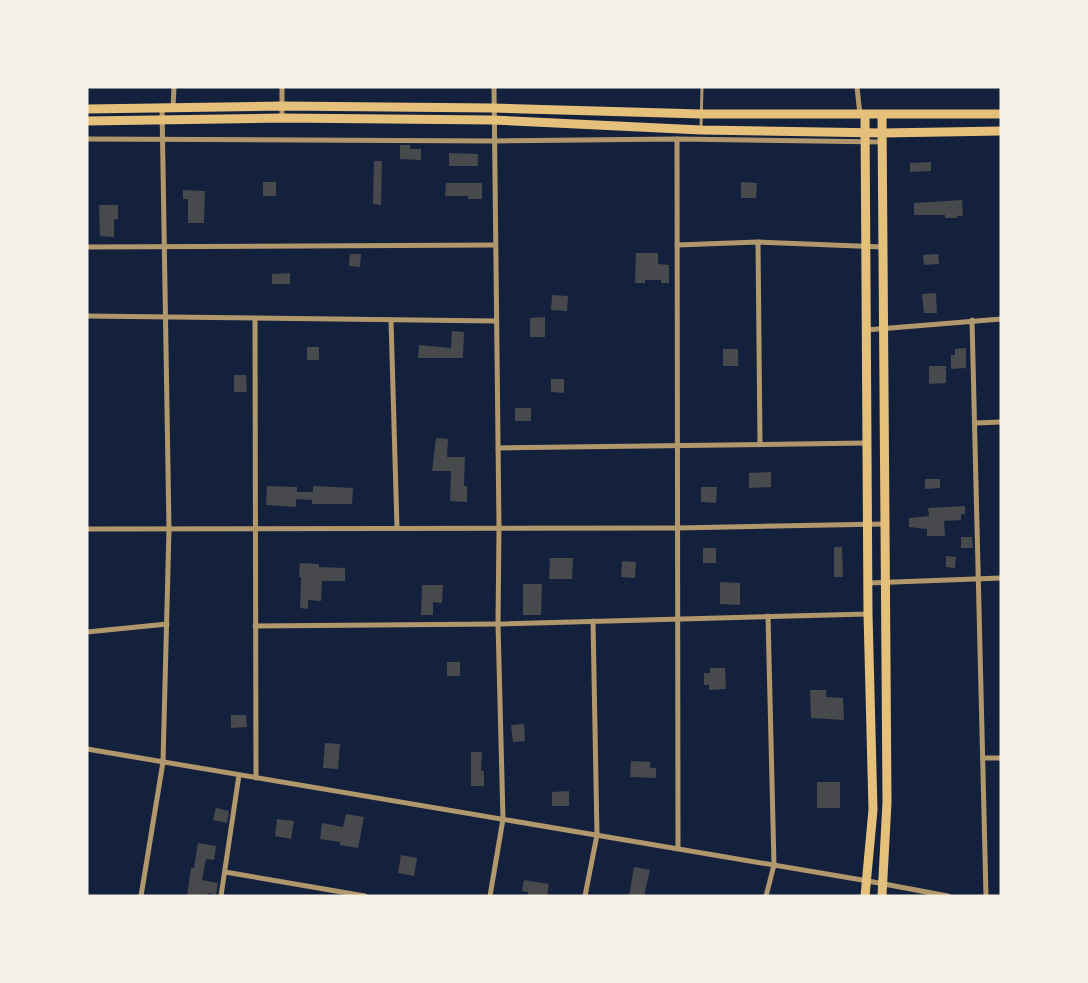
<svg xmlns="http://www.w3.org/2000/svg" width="1088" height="983" font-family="Karla,sans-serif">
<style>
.building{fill:#48494c}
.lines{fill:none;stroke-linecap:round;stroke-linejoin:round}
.service{stroke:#b1986c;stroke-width:3}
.minor{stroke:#b1986c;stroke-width:5}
.primary{stroke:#e5c07b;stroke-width:9}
</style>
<rect width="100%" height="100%" fill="#14213d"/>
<!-- building -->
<g class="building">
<path d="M400,145H410V149H421V160L400,159Z"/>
<path d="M449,153L478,154V166H449Z"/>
<path d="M374,161H382L381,205L373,204Z"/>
<path d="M931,162V171L910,172V163Z"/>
<rect x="263" y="182" width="13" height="14"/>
<path d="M741,182L757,183L756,198H741Z"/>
<path d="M446,183H482V199H468V196H445Z"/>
<path d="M183,190L205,191L204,223H188V199H183Z"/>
<path d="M962,200L963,216H957V218H945V215H914V203Z"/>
<path d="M99,205H118V219H114V237L100,236Z"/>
<path d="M636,253H658V264L669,265V283H661V280H645V283H635Z"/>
<path d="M350,254H361L360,267L349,266Z"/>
<path d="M938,254L939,264L924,265L923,255Z"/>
<path d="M290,273V284H272V274Z"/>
<path d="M936,293L937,313H924L922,294Z"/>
<path d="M552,295L568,296L567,311L551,310Z"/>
<path d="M545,317V337H530V318Z"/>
<path d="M452,331L464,332L463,358H418L419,345L451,348Z"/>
<rect x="307" y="347" width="12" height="13"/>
<path d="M966,348V368L951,369V355H955V349Z"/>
<rect x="723" y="349" width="15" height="17"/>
<path d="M929,366H946V383L929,384Z"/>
<path d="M234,375H246L247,392H234Z"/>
<path d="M551,379H564V393L551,392Z"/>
<rect x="515" y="408" width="16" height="13"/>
<path d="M436,438L448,439L447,457H465L464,486H467V502L450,501L451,471H432Z"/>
<path d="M771,472V487L749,488V473Z"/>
<path d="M925,479H940V488L925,489Z"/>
<path d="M267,486L297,487V492H313V486L353,488L352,504H312V500L296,499V507L266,505Z"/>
<path d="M701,487H717L716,503L701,502Z"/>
<path d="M965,506V514H961V520L944,521L945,536H927V529L909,527V518L929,516L928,508Z"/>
<path d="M961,537H972L973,548H961Z"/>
<path d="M834,547H842L843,577H834Z"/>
<rect x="703" y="548" width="13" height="15"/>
<path d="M946,556L956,557L955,568L946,567Z"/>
<path d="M550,558H573L572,579H549Z"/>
<path d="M622,561L636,562L635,578L621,577Z"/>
<path d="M300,563L319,564V567L345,568V581H322L321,601L308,600V609L300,608L301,577H299Z"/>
<path d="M720,582L740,583V605L720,604Z"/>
<path d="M523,584H542L541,615H523Z"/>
<path d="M422,585H443L442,603L433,602V615H421Z"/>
<rect x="447" y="662" width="13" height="14"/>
<path d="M710,668H725L726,689L709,690V685H704V673H710Z"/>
<path d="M810,690H826V697L843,698L844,720L811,718Z"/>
<path d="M231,715H246L247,727L231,728Z"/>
<path d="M524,724L525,741L513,742L511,725Z"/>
<path d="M325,743L340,744L338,769L323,768Z"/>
<path d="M471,752H482L481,771H484V786H471Z"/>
<path d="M631,761L650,762V768H656V778L630,777Z"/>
<rect x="817" y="782" width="23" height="26"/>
<path d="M569,791V806H552V792Z"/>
<path d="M216,808L229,811L227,823L213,820Z"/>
<path d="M346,814L364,817L358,848L340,845V842L320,839L322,823L343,827Z"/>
<path d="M277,819L294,821L291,839L275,836Z"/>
<path d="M198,843L216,846L214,860L206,859L202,880L218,883L216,895L208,893L207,896H187L191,868H194Z"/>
<path d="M401,855L417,858L414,876L398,873Z"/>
<path d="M634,867L650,870L644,896H629Z"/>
<path d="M524,880L549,884L547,896H528V892L522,891Z"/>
</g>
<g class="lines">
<!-- service -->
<path class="service" d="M701,128L702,87"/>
<!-- minor -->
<g class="minor">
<path d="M282,87V118"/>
<path d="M857,87L860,115"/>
<path d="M173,107L174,87"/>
<path d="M87,139L494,141L677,139L883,142"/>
<path d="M677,139L678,848"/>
<path d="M758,242L760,444"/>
<path d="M677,245L758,242L883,247"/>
<path d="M87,247L495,245"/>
<path d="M87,316L496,321"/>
<path d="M255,318L256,778"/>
<path d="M391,320L397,528"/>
<path d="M972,320L986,896"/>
<path d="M866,330L1001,319"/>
<path d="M975,423L1001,422"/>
<path d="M498,448L867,443"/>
<path d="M87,529L678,528L884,524"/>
<path d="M868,583L1001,578"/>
<path d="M255,626L498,624L868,614"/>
<path d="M87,632L167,624"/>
<path d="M87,749L868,881L948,896"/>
<path d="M983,758H1001"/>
<path d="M225,872L365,896"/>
<path d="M141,896L163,762L169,529L162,107"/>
<path d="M221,896L239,775"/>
<path d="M490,896L503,819L498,624L499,528L494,87"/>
<path d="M585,896L597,835L593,621"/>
<path d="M766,896L774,865L768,616"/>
</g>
<!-- primary -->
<g class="primary">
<path d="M87,109L282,106L493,108L701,114H1001"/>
<path d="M865,115L868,614L873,810L865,896"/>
<path d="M882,115L887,802L882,896"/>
<path d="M87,121L282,118L493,120L701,130L883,133L1001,131"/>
</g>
</g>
<!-- border -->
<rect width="1088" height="983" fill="none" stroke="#f6f1e7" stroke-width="177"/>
</svg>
